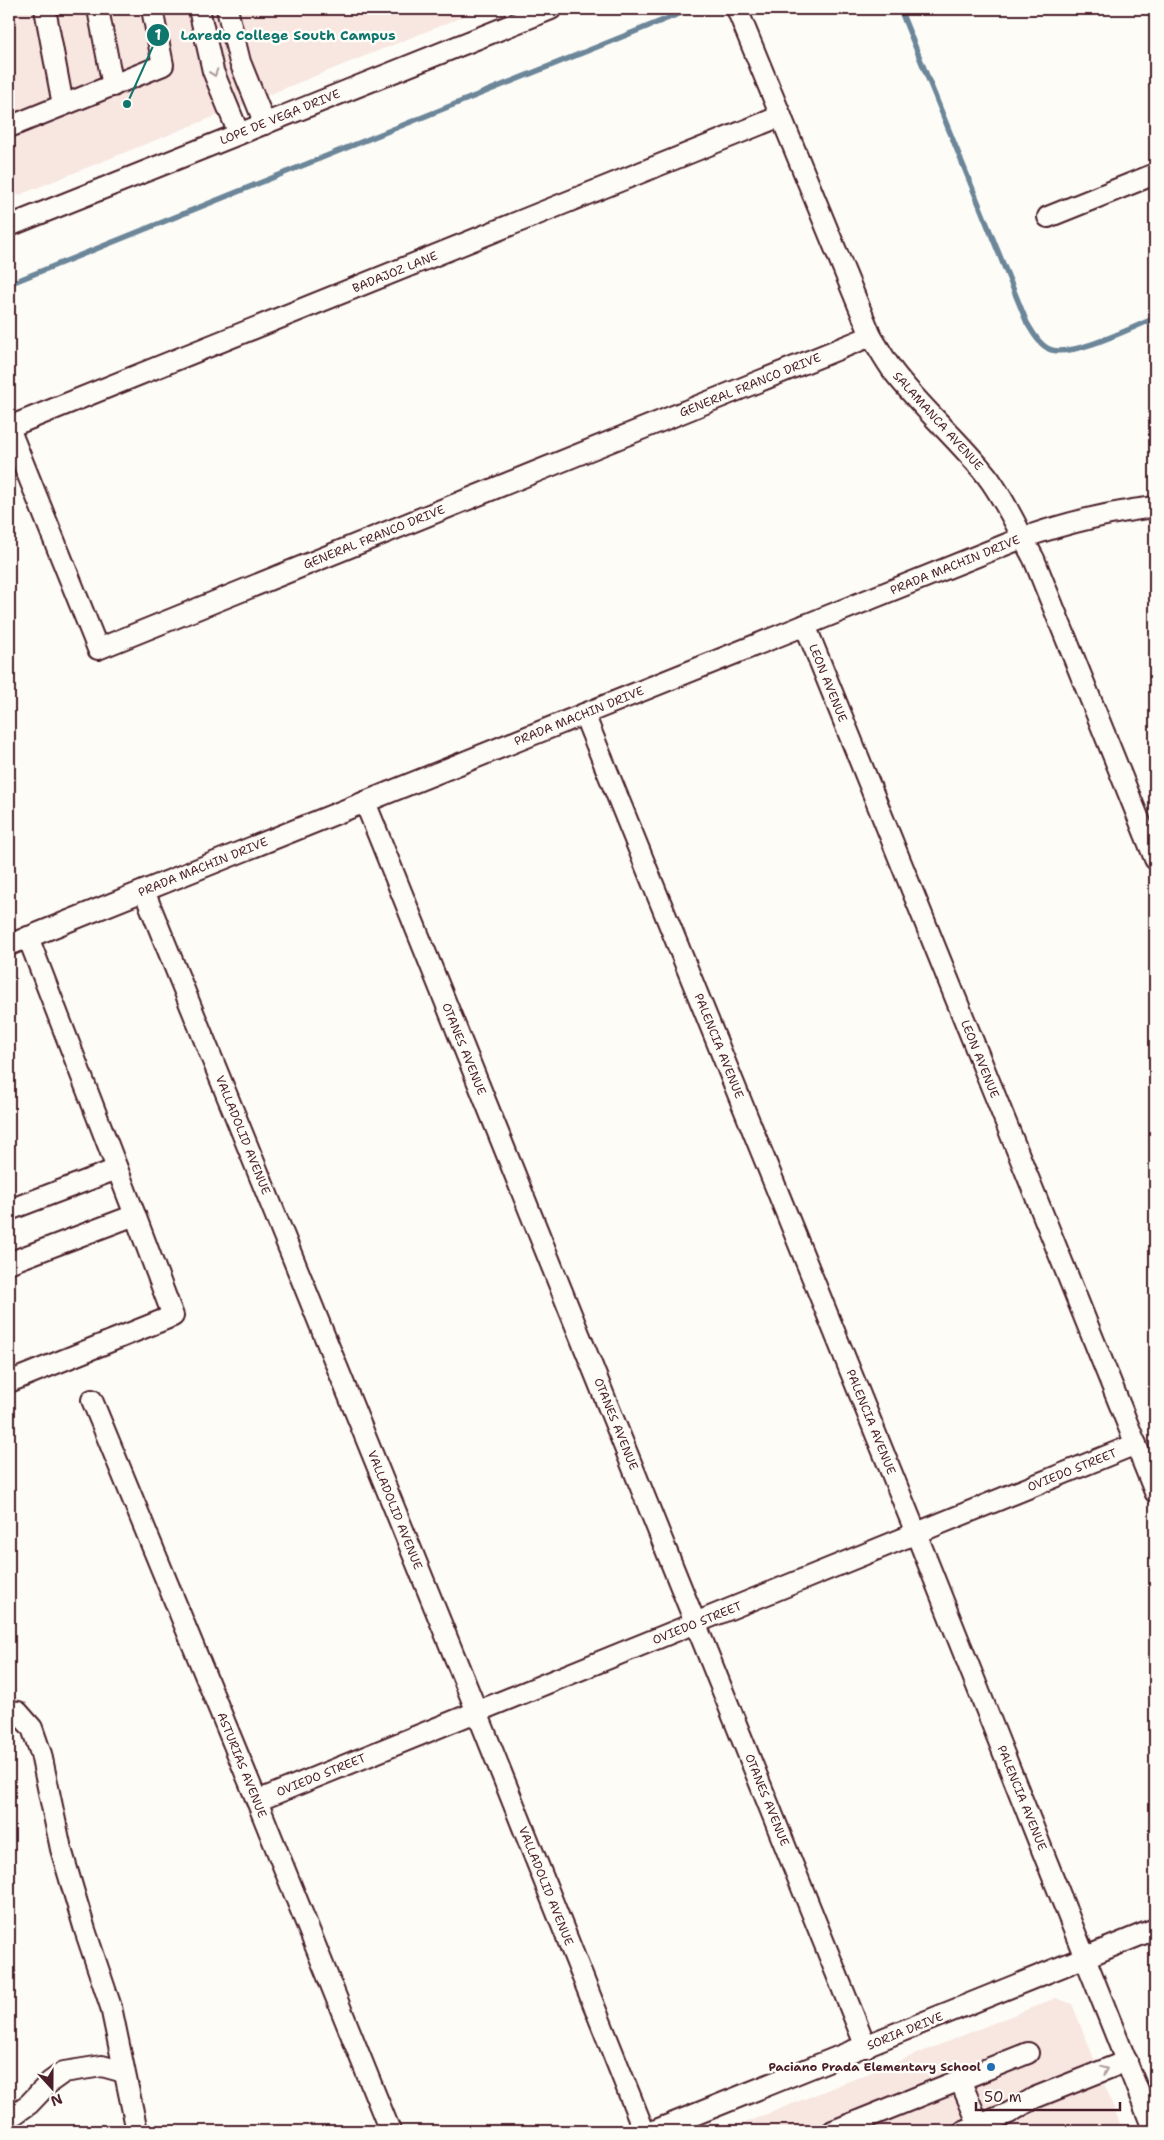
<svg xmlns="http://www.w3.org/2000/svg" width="1164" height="2140" font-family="'Shantell Sans',sans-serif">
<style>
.built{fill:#f8e6e0}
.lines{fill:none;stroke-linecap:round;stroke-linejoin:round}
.stream{stroke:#6c8699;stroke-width:5.5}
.minor-casing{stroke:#4a1f2b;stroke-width:24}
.minor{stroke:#fdfcf7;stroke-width:20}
.oneway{stroke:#ac999b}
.poi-dot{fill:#1f6fb2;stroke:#fdfcf7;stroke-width:2}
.labels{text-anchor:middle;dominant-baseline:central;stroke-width:5;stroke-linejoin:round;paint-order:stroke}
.street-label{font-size:12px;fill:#4a1f2b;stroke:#fdfcf7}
.poi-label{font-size:12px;font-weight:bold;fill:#4a1f2b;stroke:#fdfcf7;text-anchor:end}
.leader{fill:none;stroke:#0f766e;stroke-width:2}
.callout-dot{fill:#0f766e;stroke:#fdfcf7;stroke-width:2}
.mark-label{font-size:15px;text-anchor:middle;font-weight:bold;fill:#fff}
.callout-label{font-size:14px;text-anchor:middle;font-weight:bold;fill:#0f766e;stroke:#fdfcf7;stroke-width:5;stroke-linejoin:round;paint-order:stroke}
</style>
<rect width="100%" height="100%" fill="#fdfcf7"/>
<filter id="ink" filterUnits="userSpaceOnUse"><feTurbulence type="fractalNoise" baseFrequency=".02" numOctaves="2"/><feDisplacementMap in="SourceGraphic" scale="10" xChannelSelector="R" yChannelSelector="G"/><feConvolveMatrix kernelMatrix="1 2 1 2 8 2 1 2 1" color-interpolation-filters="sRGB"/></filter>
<g filter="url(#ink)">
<!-- built -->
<g class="built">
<path d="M9,9H482L9,199Z"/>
<path d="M1056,1998L1072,2004L1123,2131H725Z"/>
</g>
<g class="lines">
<!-- stream -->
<g class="stream">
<path d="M900,9L1027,323C1033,333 1039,344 1049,349C1069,359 1134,327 1155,318"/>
<path d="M9,284L691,9"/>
</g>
<!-- minor casing -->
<g class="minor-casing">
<g id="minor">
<path d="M45,9L63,105"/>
<path d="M98,9L113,86"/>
<path d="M199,9L213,71L239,134"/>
<path d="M227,9L240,62L265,124"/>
<path d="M737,9L871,336C878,347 885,360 893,371C922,409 958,439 987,476C1005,499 1020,534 1034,559L1155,859"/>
<path d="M9,127L163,65L152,9"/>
<path d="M1048,217L1155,174"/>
<path d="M9,226L551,9"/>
<path d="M9,427L781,116"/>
<path d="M9,428L98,649L871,336"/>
<path d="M805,625L1155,1492"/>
<path d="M584,714L916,1533L1154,2131"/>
<path d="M365,802L866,2047"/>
<path d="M144,891L477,1712L644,2131"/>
<path d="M9,945L1022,538C1066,523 1110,512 1155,507"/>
<path d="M9,1210L117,1169"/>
<path d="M11,1262L135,1215L28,937"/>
<path d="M9,1382L173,1316L135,1215"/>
<path d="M92,1400L257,1801L390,2131"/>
<path d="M9,1711L18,1712L32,1728L41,1754L61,1849L85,1930L111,2007L137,2131"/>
<path d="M257,1801L1136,1444"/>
<path d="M960,2080L1028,2053"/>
<path d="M9,2118L29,2104L50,2082L64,2072L102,2066L124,2072"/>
<path d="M654,2131L1155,1929"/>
<path d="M833,2131L960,2080L979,2125"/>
<path d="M964,2131L1009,2113L1034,2098L1127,2061"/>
</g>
</g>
<!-- minor -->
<use href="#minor" class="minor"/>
</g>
<!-- one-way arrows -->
<defs><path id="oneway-chevron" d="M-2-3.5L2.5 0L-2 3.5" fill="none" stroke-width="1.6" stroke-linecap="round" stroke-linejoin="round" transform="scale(1.25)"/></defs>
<g class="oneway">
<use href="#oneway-chevron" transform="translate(214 73) rotate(71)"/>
<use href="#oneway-chevron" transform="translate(1105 2070) rotate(-22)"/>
</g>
</g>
<!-- markers -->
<circle class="poi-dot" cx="991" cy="2067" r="5"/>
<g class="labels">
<!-- street labels -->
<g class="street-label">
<text transform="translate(280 117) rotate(-22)">LOPE DE VEGA DRIVE</text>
<text transform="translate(395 272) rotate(-22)">BADAJOZ LANE</text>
<text transform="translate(750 385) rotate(-22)">GENERAL FRANCO DRIVE</text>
<text transform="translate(938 421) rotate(48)">SALAMANCA AVENUE</text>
<text transform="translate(374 537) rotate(-22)">GENERAL FRANCO DRIVE</text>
<text transform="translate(955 565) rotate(-22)">PRADA MACHIN DRIVE</text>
<text transform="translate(828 683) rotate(68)">LEON AVENUE</text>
<text transform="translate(579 716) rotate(-22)">PRADA MACHIN DRIVE</text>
<text transform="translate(203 867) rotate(-22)">PRADA MACHIN DRIVE</text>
<text transform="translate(719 1046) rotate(68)">PALENCIA AVENUE</text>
<text transform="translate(464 1049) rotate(68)">OTANES AVENUE</text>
<text transform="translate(980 1059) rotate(68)">LEON AVENUE</text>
<text transform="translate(243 1135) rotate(68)">VALLADOLID AVENUE</text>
<text transform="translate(871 1422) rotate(68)">PALENCIA AVENUE</text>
<text transform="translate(616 1424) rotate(68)">OTANES AVENUE</text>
<text transform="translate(1072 1470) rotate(-22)">OVIEDO STREET</text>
<text transform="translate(395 1510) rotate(68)">VALLADOLID AVENUE</text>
<text transform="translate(697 1623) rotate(-22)">OVIEDO STREET</text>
<text transform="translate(242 1765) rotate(68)">ASTURIAS AVENUE</text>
<text transform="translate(321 1775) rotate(-22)">OVIEDO STREET</text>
<text transform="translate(1022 1798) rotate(68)">PALENCIA AVENUE</text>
<text transform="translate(767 1800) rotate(68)">OTANES AVENUE</text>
<text transform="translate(546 1886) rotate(68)">VALLADOLID AVENUE</text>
<text transform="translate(905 2031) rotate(-22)">SORIA DRIVE</text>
</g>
<!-- poi labels -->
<g class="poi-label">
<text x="981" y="2067">Paciano Prada Elementary School</text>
</g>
</g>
<!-- callouts -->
<path class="leader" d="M127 104L158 35"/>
<g class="callout-dot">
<circle cx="127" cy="104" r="5"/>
<circle cx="158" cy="35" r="12"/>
</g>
<g class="mark-label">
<text x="158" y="40">1</text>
</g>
<g class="callout-label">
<text x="288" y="40">Laredo College South Campus</text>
</g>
<!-- margin -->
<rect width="1164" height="2140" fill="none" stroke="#fdfcf7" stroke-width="30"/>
<rect x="15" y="15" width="1134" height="2110" fill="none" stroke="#4a1f2b" stroke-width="2" filter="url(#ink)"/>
<!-- north arrow -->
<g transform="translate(52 2088) rotate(159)" stroke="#fdfcf7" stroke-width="4" paint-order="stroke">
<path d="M0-4L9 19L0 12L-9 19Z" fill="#4a1f2b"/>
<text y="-8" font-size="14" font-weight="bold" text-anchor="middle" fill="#4a1f2b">N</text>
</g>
<!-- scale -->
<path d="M976 2102v8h144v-8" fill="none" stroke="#4a1f2b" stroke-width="2.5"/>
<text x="984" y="2102" font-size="15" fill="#4a1f2b" stroke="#fdfcf7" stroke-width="4" paint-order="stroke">50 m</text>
</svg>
